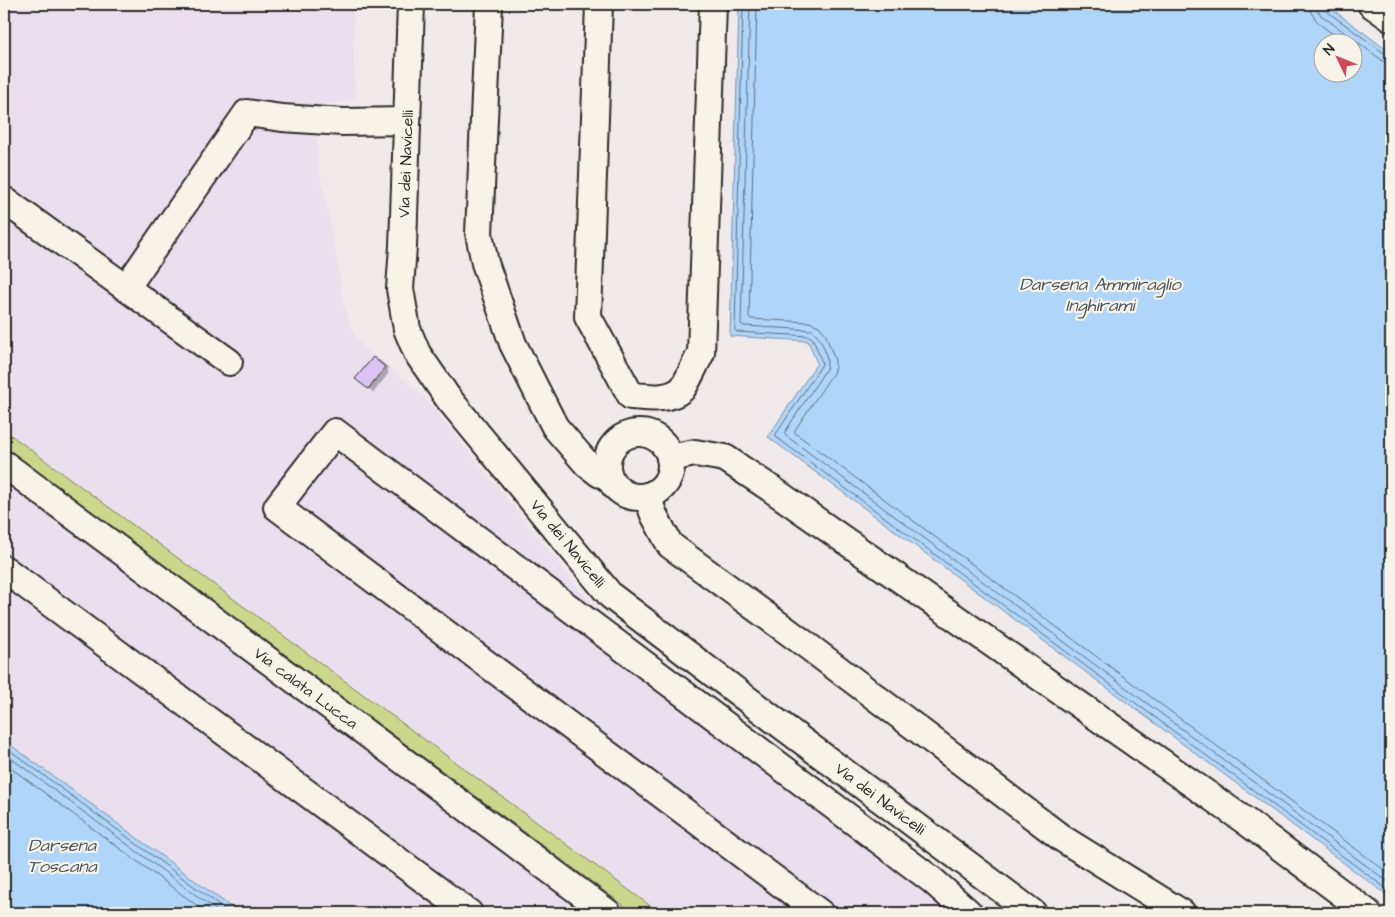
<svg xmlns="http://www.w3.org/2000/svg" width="1395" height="917" font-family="'Architects Daughter',sans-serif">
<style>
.built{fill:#eadfed}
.green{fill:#cbd88b;stroke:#7b825b}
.water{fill:#afd5f8;stroke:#7a91a6;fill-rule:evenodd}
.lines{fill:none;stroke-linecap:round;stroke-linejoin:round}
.shore{stroke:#606f7d;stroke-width:1}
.building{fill:#dbc4f4;stroke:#2b2b2b;filter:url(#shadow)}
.minor-casing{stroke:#2b2b2b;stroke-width:30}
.minor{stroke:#f7f3e8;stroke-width:26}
.labels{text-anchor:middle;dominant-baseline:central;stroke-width:4.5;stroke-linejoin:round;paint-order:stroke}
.street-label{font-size:16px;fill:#2b2b2b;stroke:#f7f3e8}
.water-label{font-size:18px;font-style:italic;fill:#4c565e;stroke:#f7f3e8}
</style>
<defs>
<filter id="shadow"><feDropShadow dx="5.5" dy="3" stdDeviation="0" flood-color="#0004"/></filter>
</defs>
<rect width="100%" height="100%" fill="#f1eaea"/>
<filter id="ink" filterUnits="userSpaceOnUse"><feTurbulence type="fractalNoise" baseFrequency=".02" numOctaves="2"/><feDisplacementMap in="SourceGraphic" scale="10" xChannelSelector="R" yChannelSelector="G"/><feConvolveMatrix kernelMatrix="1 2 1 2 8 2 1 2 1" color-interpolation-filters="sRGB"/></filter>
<g filter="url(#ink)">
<!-- built -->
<path class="built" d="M4,4H353L355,100L316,106L318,163L339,270L343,303L354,335L364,347L423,395L592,604L613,623L965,894L987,913H239L4,740Z"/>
<!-- green -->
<path class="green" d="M4,430L660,913H634L4,447Z"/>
<!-- water -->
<g class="water">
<path d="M739,4H1325L1391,53V898L768,437L817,363L808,341L730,336ZM1322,42H1352V72H1322Z"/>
<path d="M4,740L239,913H4Z"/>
</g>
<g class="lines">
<!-- shore -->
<g class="shore">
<path d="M743,4L735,330L737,332L809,336L813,339L822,362L821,366L776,434V437L1391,892"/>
<path d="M750,4L741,324L744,326L812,330C821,336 830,359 826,369L785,432V435L1391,884"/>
<path d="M757,4L749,317L751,319L809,322L819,326L825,333L835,360V367L833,373L795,430V433L1391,875"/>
<path d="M1309,4C1310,22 1332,33 1346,42"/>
<path d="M1316,4L1317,10L1321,15L1383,61L1391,63"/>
<path d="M1322,4L1323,7L1325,10L1387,55L1391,56"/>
<path d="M4,746L230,913"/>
<path d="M4,753L220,913"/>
<path d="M4,763L207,913"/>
</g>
</g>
<!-- building -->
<path class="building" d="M373,357L385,367L368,389L355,379Z"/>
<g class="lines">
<!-- minor casing -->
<g class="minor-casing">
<g id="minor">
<path id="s1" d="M411,4L403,246L400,289L407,329L417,353L448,398L611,596L777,722L1033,913"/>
<path d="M489,4L479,234L485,263L513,344L555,427L587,464L600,474H608"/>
<path d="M599,4L588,317L631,396C647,397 669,401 682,389C686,385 697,360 701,353L713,4"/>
<path d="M1371,4L1391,18"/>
<path d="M4,200L229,362"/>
<path d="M126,288L247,113L282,118L343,122L407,121"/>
<circle cx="639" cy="465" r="32"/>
<path d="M670,458L695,453L725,458L770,488L1244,820L1368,913"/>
<path id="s2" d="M4,464L608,913"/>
<path d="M647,496L654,515L670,545L805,644L1063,839L1182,913"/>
<path d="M4,569L469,913"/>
<path d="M820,913L277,507L335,432L932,880L969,913"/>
</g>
</g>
<!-- minor -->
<use href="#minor" class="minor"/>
</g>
</g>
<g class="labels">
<!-- street labels -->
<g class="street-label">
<text transform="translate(406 164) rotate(-88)">Via dei Navicelli</text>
<text stroke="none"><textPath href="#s1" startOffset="595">Via dei Navicelli</textPath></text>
<text stroke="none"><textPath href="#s2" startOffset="376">Via calata Lucca</textPath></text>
<text stroke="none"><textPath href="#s1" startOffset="1000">Via dei Navicelli</textPath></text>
</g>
<!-- water labels -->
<g class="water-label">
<text x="1100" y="284">Darsena Ammiraglio<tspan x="1100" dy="21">Inghirami</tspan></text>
<text x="62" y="845">Darsena<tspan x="62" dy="21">Toscana</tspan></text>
</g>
</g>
<!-- margin -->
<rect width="1395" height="917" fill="none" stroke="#f7f3e8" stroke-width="20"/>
<rect x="10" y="10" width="1375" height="897" fill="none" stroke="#2b2b2b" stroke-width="2" filter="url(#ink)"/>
<!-- north arrow -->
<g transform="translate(1338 58) rotate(313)"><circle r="24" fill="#f7f3e8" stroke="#a5a39c"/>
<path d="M0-4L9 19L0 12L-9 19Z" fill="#d1495b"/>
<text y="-8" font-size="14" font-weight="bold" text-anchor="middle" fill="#2b2b2b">N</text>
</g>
</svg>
